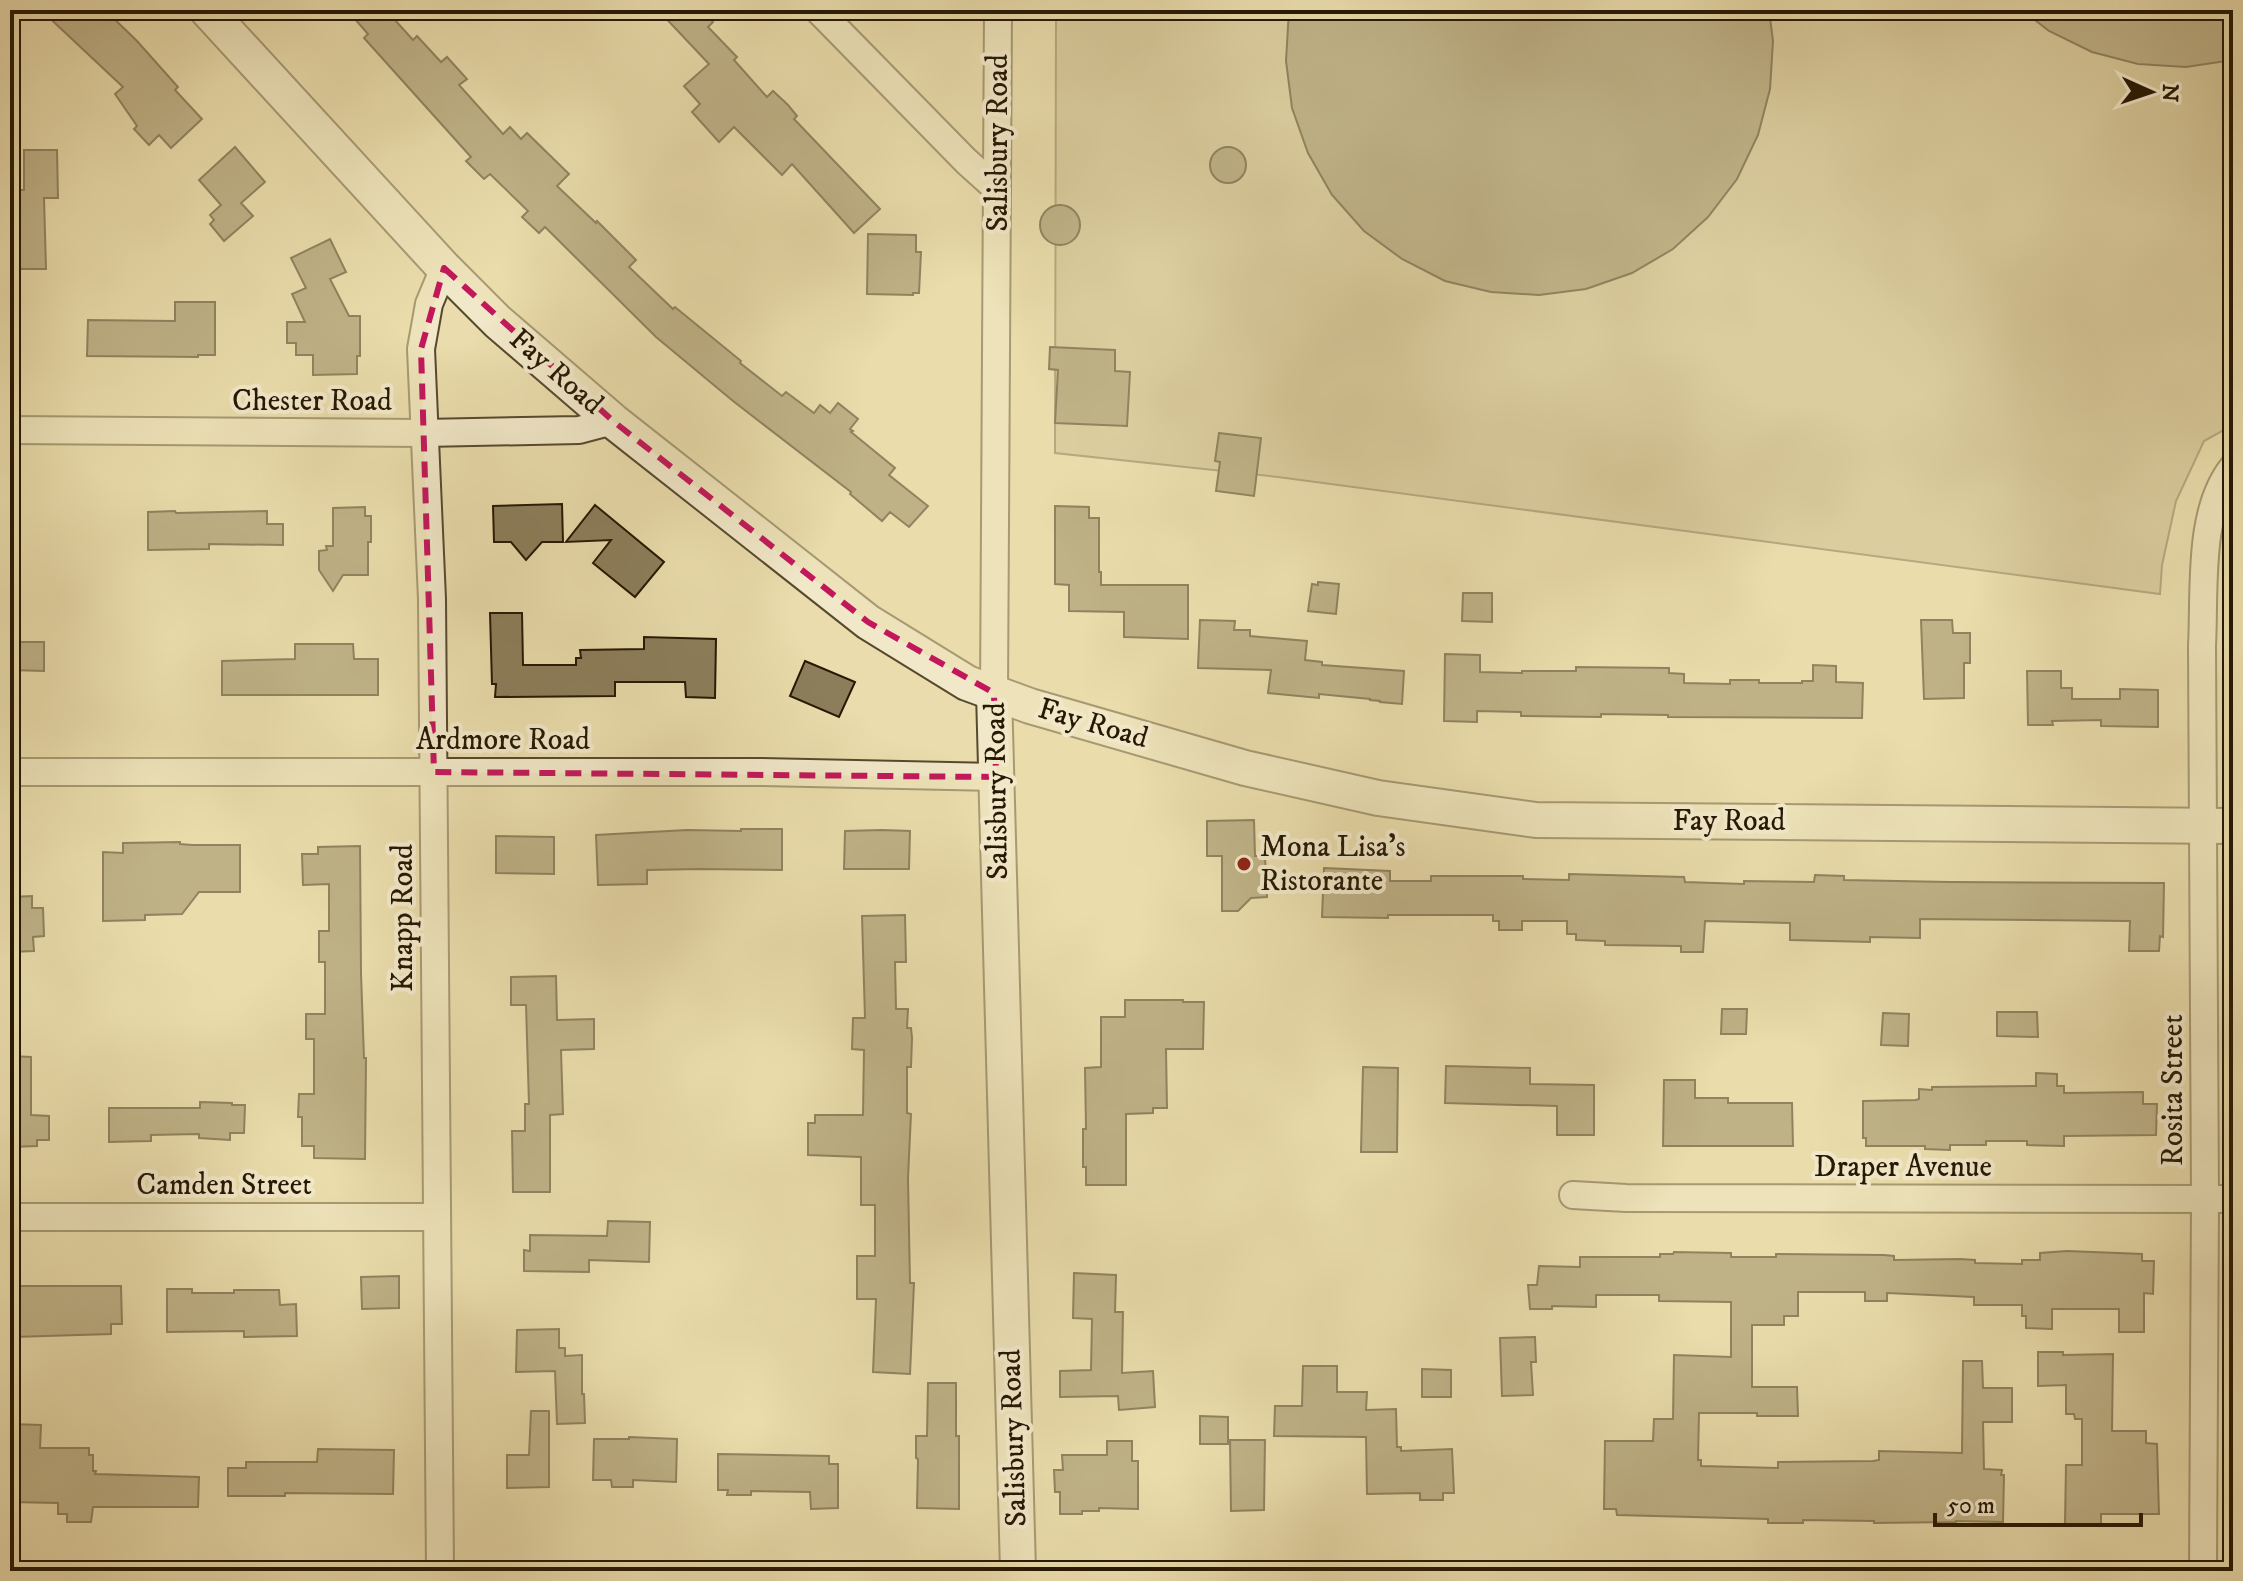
<svg xmlns="http://www.w3.org/2000/svg" width="2243" height="1581" font-family="'IM FELL DW Pica',serif">
<style>
.green{fill:#c9bb8f;stroke:#786a4a;stroke-width:2}
.building{fill:#8c7e5b;stroke:#261804;stroke-width:2}
.lines{fill:none;stroke-linecap:round;stroke-linejoin:round}
.minor-casing{stroke:#57492e;stroke-width:30}
.tertiary-casing{stroke:#57492e;stroke-width:38}
.minor{stroke:#f1e8c9;stroke-width:26}
.tertiary{stroke:#f1e8c9;stroke-width:34}
.marked{fill:none;stroke:#c2185b;stroke-width:6;stroke-dasharray:16 10;stroke-linejoin:round}
.poi-dot{fill:#8f2418;stroke:#f1e8c9;stroke-width:3}
.labels{text-anchor:middle;dominant-baseline:central;stroke-width:8;stroke-linejoin:round;paint-order:stroke}
.street-label{font-size:30px;fill:#261804;stroke:#f1e8c9}
.poi-label{font-size:30px;fill:#261804;stroke:#f1e8c9;text-anchor:start}
</style>
<rect width="100%" height="100%" fill="#eadcac"/>
<filter id="stains"><feTurbulence type="fractalNoise" baseFrequency=".0025" numOctaves="4"/><feColorMatrix values="0 0 0 0 .2 0 0 0 0 .09 0 0 0 0 .02 0 0 0 .5 -.17"/></filter>
<radialGradient id="worn" r=".72"><stop offset=".6" stop-color="#630" stop-opacity="0"/><stop offset="1" stop-color="#630" stop-opacity=".3"/></radialGradient>
<!-- green -->
<path class="green" d="M1056,10H2233V425L2204,441L2176,501L2162,565L2160,594L1278,477L1055,453Z"/>
<!-- building -->
<g class="building">
<path d="M41,10H105L137,41L178,87L175,90L202,119L171,148L159,135L149,145L134,129L137,126L115,94L123,87Z"/>
<path d="M347,10H386L413,40L417,36L441,62L447,57L467,79L459,85L503,134L510,127L521,139L527,133L569,174L557,186L596,223L597,221L636,260L629,267L673,309L675,307L741,361L740,363L782,396L786,392L814,413L820,405L830,413L838,403L858,419L850,429L853,431L851,432L895,468L889,475L928,506L909,527L890,512L882,521L850,494L851,492L733,401L656,337L545,227L539,233L522,217L528,211L490,174L484,179L466,161L471,157L364,38L368,34Z"/>
<path d="M658,10H701L713,22L708,27L737,57L734,60L767,97L773,91L788,105L797,116L794,119L880,209L854,233L792,164L782,175L734,127L719,142L692,112L700,104L684,86L709,64Z"/>
<path d="M1289,10H1769L1773,41L1770,89L1758,135L1737,179L1708,217L1673,249L1632,273L1586,289L1539,295L1491,292L1445,281L1402,259L1364,231L1332,195L1308,153L1292,108L1286,61Z"/>
<path d="M2022,10H2233V60L2186,67L2138,64L2092,52L2049,31Z"/>
<circle cx="1228" cy="165" r="18"/>
<path d="M235,147L265,182L241,203L253,216L224,241L210,224L214,220L210,215L221,205L199,180Z"/>
<path d="M24,150H57L58,198H44L46,269H11L10,190H24Z"/>
<circle cx="1060" cy="225" r="20"/>
<path d="M868,234L916,235V252H921L919,293H913V295L867,294Z"/>
<path d="M330,239L346,272L330,279L349,316H360V356H357V374L313,375V355H296V343H287V322H305L292,294L306,288L291,258Z"/>
<path d="M175,302H215V355H198V357L87,356L88,320L175,321Z"/>
<path d="M1050,347L1115,350V371L1130,372L1127,426L1055,423L1058,370L1049,369Z"/>
<path d="M1219,433L1261,438L1254,496L1216,491L1220,462L1215,461Z"/>
<path d="M562,504L563,542H542L526,560L511,542H494L493,506Z"/>
<path d="M595,505L664,562L635,597L593,563L611,540L566,542Z"/>
<path d="M1055,506L1089,507V518H1099V572H1101V585H1188V639L1124,637V612L1069,611V585L1055,584Z"/>
<path d="M365,507V516H371V542H368V575H343L333,591L319,570V551L327,550L326,546H333V508Z"/>
<path d="M175,511L176,513L267,511V524H283V545L209,544V549L148,550V512Z"/>
<path d="M1318,582L1339,584L1336,614L1308,611L1312,584L1318,585Z"/>
<path d="M1463,593H1492V622L1462,621Z"/>
<path d="M490,613H522L523,665H576V658H581L580,650L644,649V637L716,639L715,698L686,697L685,682H615V696L495,697L496,684H492Z"/>
<path d="M1200,620L1235,621L1234,630H1250V636L1307,641L1305,660L1322,662V665L1404,671L1402,704L1380,702V701L1370,700V699L1319,694V698L1268,693L1271,670L1198,668Z"/>
<path d="M1921,620H1952L1953,633H1970V663H1964V698L1924,699Z"/>
<path d="M10,642H44V671L10,670Z"/>
<path d="M295,644H353L354,659H378V695H222V661L295,659Z"/>
<path d="M1445,654L1480,655V672L1522,673V671H1576V667L1669,668V673L1684,674V683L1730,684V680H1759V683H1802V681H1813V665L1836,666V682L1863,683L1862,718L1668,717V715L1601,714V717L1521,716V712L1477,711V722L1444,721Z"/>
<path d="M805,661L855,682L839,717L790,696Z"/>
<path d="M2027,671H2061V688H2072V699H2120V689L2158,690V727L2101,726V720L2052,721L2053,725H2028Z"/>
<path d="M1254,820L1255,856H1265L1267,897L1251,898L1238,911H1222V856H1207V821Z"/>
<path d="M741,829H782V870L700,869L647,870V884L598,885L596,835L687,830L741,831Z"/>
<path d="M882,830L910,831L909,869H844L845,831Z"/>
<path d="M496,836L554,837V874L496,873Z"/>
<path d="M180,842V844L192,845H240V892H199L182,914L145,915V920L103,921V852L123,853V843Z"/>
<path d="M360,846L361,973L364,1058H366L365,1159L314,1158V1146H302V1117H298L299,1094H314V1039H306V1014H325V962H319V931H329V884L303,885L302,854H318V847Z"/>
<path d="M1324,868L1390,871V881H1431V876H1523V879L1569,880V874L1684,877L1685,882L1744,884V881L1814,882L1815,875L1844,876V880L1950,882L2164,883L2163,937L2160,936L2159,951H2129L2130,921L1920,919V938L1870,937V942L1790,940V923L1705,921L1703,952H1681V946L1605,945V941L1576,940V934H1567V921H1522V930H1499V921H1493V915H1388V918L1322,917Z"/>
<path d="M32,896V908H43L44,936L33,937L34,951L10,952V897Z"/>
<path d="M905,915L906,962H895L896,1009H908L907,1028H911L912,1038L911,1067H907V1113L911,1114L908,1178L910,1283H914L910,1374L873,1372L876,1299H857V1256H875V1205H861V1157L808,1155V1123H815V1115H863L864,1050L852,1049L853,1018H865L862,916Z"/>
<path d="M556,976L557,1020L594,1019V1049L561,1050L563,1114L550,1115V1192H513L512,1131H525V1104H529L526,1005H511V977Z"/>
<path d="M1125,1000H1183V1002H1204L1203,1049H1166L1167,1108H1153V1113L1126,1114V1185H1086V1167H1083V1129H1086L1085,1068L1101,1067V1017H1125Z"/>
<path d="M1722,1009H1747L1746,1034H1721Z"/>
<path d="M1997,1012H2037L2038,1037L1997,1036Z"/>
<path d="M1883,1013L1909,1014L1908,1046L1881,1045Z"/>
<path d="M10,1056L31,1057V1115L49,1116V1140H37V1146L10,1147Z"/>
<path d="M1446,1066L1530,1068V1084L1594,1085V1135H1557V1106L1445,1103Z"/>
<path d="M1363,1067L1398,1068L1397,1152H1361Z"/>
<path d="M2036,1073L2057,1074V1086H2064V1093L2143,1092V1104H2157L2156,1135L2064,1136V1146L2027,1145V1141H1986V1145H1950V1150L1925,1149V1146H1866V1138H1863V1101L1916,1100L1919,1099V1089L1932,1090V1087L2036,1086Z"/>
<path d="M1664,1080H1695V1098H1728V1103H1792L1793,1146H1663Z"/>
<path d="M200,1102L232,1103V1105H245L244,1133H230V1140L199,1138V1134L151,1135V1141L109,1142V1108H200Z"/>
<path d="M608,1221L650,1222L649,1262L589,1260V1272L524,1271V1250L530,1251V1235L607,1236Z"/>
<path d="M2067,1251L2142,1254V1261H2154L2153,1294L2144,1293V1332H2119V1309H2052V1329L2026,1328V1316H2022V1305H1974V1297L1887,1293V1301H1865V1292H1798V1316H1784V1325H1752V1387H1797L1798,1416H1757V1413H1699L1698,1460H1701V1466L1778,1468V1462L1873,1461L1879,1460V1451L1962,1453L1963,1361H1982L1983,1388H2012V1422H1983L1984,1469L2002,1470L2001,1475H2004L2003,1522L1956,1521V1522L1874,1523V1521L1803,1520V1523H1768V1519L1617,1515L1616,1509H1604L1605,1441H1653L1654,1419H1673L1674,1355L1731,1357V1302L1659,1301V1295H1596V1307L1552,1306V1309H1530L1528,1285H1537L1539,1266L1580,1267V1257H1660V1254H1673L1674,1252L1731,1253V1257H1776V1254L1884,1255L1894,1256V1260L1960,1259L1975,1260V1263L2022,1264V1260H2040V1253Z"/>
<path d="M1074,1273L1116,1275L1115,1312H1123L1122,1373L1153,1371L1155,1407L1119,1410L1118,1396L1060,1397V1371L1091,1370L1092,1319L1073,1318Z"/>
<path d="M399,1276V1308L362,1309L361,1277Z"/>
<path d="M14,1286H121L122,1324H111V1334L14,1337Z"/>
<path d="M167,1289H192V1293H234V1290H279L280,1305L296,1304L297,1336L244,1337V1331L167,1332Z"/>
<path d="M559,1329V1348H565V1356L582,1355V1394H584L585,1423L557,1424L555,1371L516,1372L517,1330Z"/>
<path d="M1535,1337L1536,1362H1531L1533,1395L1502,1396L1500,1338Z"/>
<path d="M2038,1352H2063V1355L2113,1354L2112,1431H2146V1443L2157,1444L2159,1514H2101V1525H2065L2066,1465H2082V1419H2075L2074,1414H2066V1385L2038,1386Z"/>
<path d="M1303,1366H1337V1392H1367L1366,1410L1396,1409L1397,1447H1401V1451L1452,1449L1454,1493H1443V1500H1420V1493L1367,1494L1366,1437L1274,1436L1275,1406H1302Z"/>
<path d="M1422,1369L1451,1370V1397H1422Z"/>
<path d="M928,1383H956V1436H959V1509L917,1508L918,1459L916,1458V1436H927Z"/>
<path d="M531,1411H549V1487L507,1488V1455H529Z"/>
<path d="M1200,1416L1228,1417V1444H1200Z"/>
<path d="M10,1424L41,1425L40,1448H89V1455H93V1471H96L95,1474L199,1477L198,1507H93L91,1522H67V1514H58V1503L10,1502Z"/>
<path d="M629,1437L677,1439L676,1482L633,1480V1487H612L611,1480H593L594,1439H629Z"/>
<path d="M1230,1440H1265L1264,1510L1231,1511Z"/>
<path d="M1107,1441H1132V1461H1138V1509L1099,1508V1511H1082V1514H1060V1492H1055L1054,1470H1063L1062,1455H1107Z"/>
<path d="M318,1449L394,1450L393,1494L285,1493V1496H228V1468H246V1462H317Z"/>
<path d="M718,1454L829,1456V1464H838V1508L811,1509L810,1492L751,1491V1495H727L728,1490H718Z"/>
</g>
<g class="lines">
<!-- minor casing -->
<g class="minor-casing">
<g id="minor">
<path d="M818,10L966,161L997,189"/>
<path d="M10,430L424,433L579,430L613,421"/>
<path d="M994,693L998,10"/>
<path d="M10,772H761L996,777"/>
<path d="M1573,1195L1626,1198L2233,1199"/>
<path d="M10,1217H437"/>
<path d="M440,1571L432,599L421,349L429,304L444,268"/>
<path d="M2203,1571L2205,1199L2202,646C2205,592 2197,511 2233,467"/>
</g>
</g>
<!-- tertiary casing -->
<g class="tertiary-casing">
<g id="tertiary">
<path d="M207,10L444,268L498,322L613,421L868,622L967,683L1030,706L1245,768L1378,798L1536,820L2233,826"/>
<path d="M994,693L1018,1571"/>
</g>
</g>
<!-- minor -->
<use href="#minor" class="minor"/>
<!-- tertiary -->
<use href="#tertiary" class="tertiary"/>
</g>
<!-- marked area -->
<path d="M0 0H2243V1581H0ZM444,268L613,421L868,622L994,693L996,777L434,772L421,349Z" fill="#eadcac" fill-opacity=".55" fill-rule="evenodd"/>
<path class="marked" d="M444,268L613,421L868,622L994,693L996,777L434,772L421,349Z"/>
<!-- markers -->
<circle class="poi-dot" cx="1244" cy="864" r="8"/>
<g class="labels">
<!-- street labels -->
<g class="street-label">
<text transform="translate(998 143) rotate(-90)">Salisbury Road</text>
<text transform="translate(556 372) rotate(41)">Fay Road</text>
<text x="312" y="401">Chester Road</text>
<text transform="translate(1093 724) rotate(16)">Fay Road</text>
<text x="503" y="740">Ardmore Road</text>
<text transform="translate(997 791) rotate(-91)">Salisbury Road</text>
<text x="1729" y="821">Fay Road</text>
<text transform="translate(403 918) rotate(-90)">Knapp Road</text>
<text transform="translate(2173 1090) rotate(-90)">Rosita Street</text>
<text x="1903" y="1167">Draper Avenue</text>
<text x="224" y="1185">Camden Street</text>
<text transform="translate(1014 1438) rotate(-92)">Salisbury Road</text>
</g>
<!-- poi labels -->
<g class="poi-label">
<text x="1260" y="847">Mona Lisa's<tspan x="1260" dy="34">Ristorante</tspan></text>
</g>
</g>
<!-- margin -->
<rect width="2243" height="1581" fill="none" stroke="#eadcac" stroke-width="40"/>
<rect x="12" y="12" width="2219" height="1557" fill="none" stroke="#261804" stroke-width="4"/>
<rect x="20" y="20" width="2203" height="1541" fill="none" stroke="#261804" stroke-width="2"/>
<!-- north arrow -->
<g transform="translate(2151 92) rotate(93)" stroke="#f1e8c9" stroke-width="6" paint-order="stroke">
<path d="M0-6L14 30L0 20L-14 30Z" fill="#261804"/>
<text y="-12" font-size="22" font-weight="bold" text-anchor="middle" fill="#261804">N</text>
</g>
<!-- scale -->
<path d="M1935 1513v12h206v-12" fill="none" stroke="#261804" stroke-width="4"/>
<text x="1947" y="1513" font-size="24" fill="#261804" stroke="#f1e8c9" stroke-width="6" paint-order="stroke">50 m</text>
<rect width="100%" height="100%" filter="url(#stains)"/>
<rect width="100%" height="100%" fill="url(#worn)"/>
</svg>
